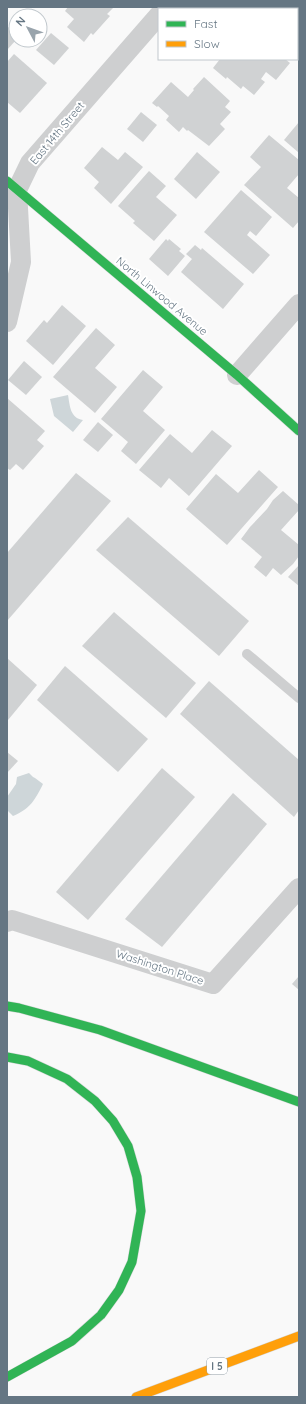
<svg xmlns="http://www.w3.org/2000/svg" width="306" height="1404" font-family="Quicksand,sans-serif">
<style>
.water{fill:#ced6d9}
.building{fill:#d0d2d3}
.lines{fill:none;stroke-linecap:round;stroke-linejoin:round}
.fast-casing{stroke:#d5d6d7;stroke-width:10}
.slow-casing{stroke:#d5d6d7;stroke-width:10}
.lane{stroke:#cecfd0;stroke-width:10}
.street{stroke:#cecfd0;stroke-width:20}
.fast{stroke:#30b455;stroke-width:9}
.slow{stroke:#ff9f0a;stroke-width:9}
.labels{text-anchor:middle;dominant-baseline:central;stroke-width:4;stroke-linejoin:round;paint-order:stroke}
.shield{fill:#fff;stroke:#939fa8;stroke-width:1}
.shield-label{font-size:10px;font-weight:bold;fill:#657683}
.street-label{font-size:11px;fill:#657683;stroke:#fff}
</style>
<rect width="100%" height="100%" fill="#f9f9f9"/>
<!-- water -->
<g class="water">
<path d="M68,395C70,406 70,418 83,420L73,432L54,416L50,399Z"/>
<path d="M29,773L33,777L35,778L43,784C35,800 30,809 13,816L7,810V797L16,784L17,777Z"/>
</g>
<!-- building -->
<g class="building">
<path d="M68,7H114L107,14L110,16L93,35L91,33L84,42L67,27L74,19L65,11Z"/>
<path d="M248,7H299V40L297,38V9H250Z"/>
<path d="M7,26L16,34V40L7,50Z"/>
<path d="M51,33L69,48L54,65L36,50Z"/>
<path d="M14,54L47,83L20,113L7,102V62Z"/>
<path d="M220,59H285L290,63L276,80L266,72L261,79L265,82L254,95L243,86L241,89L227,77L226,79L213,68Z"/>
<path d="M204,77L230,101L225,107L231,112L220,124L225,129L209,146L188,130L187,131L183,127L179,132L166,120L169,116L158,106L157,107L152,103L171,82L188,97L194,90L193,89Z"/>
<path d="M141,112L157,125L143,142L127,129Z"/>
<path d="M299,122V153L284,140Z"/>
<path d="M269,135L299,160V174L287,188L299,198V221L293,228L244,185L261,167L250,157Z"/>
<path d="M102,147L118,160L125,152L143,167L111,204L94,188L99,182L84,168Z"/>
<path d="M197,152L220,172L196,199L174,179Z"/>
<path d="M149,171L166,186L156,197L177,215L154,241L133,223L135,221L118,206Z"/>
<path d="M241,190L272,217L256,236L250,231L247,235L270,255L253,274L204,232Z"/>
<path d="M166,239L168,241L169,239L181,249L179,251L185,256L168,276L149,259Z"/>
<path d="M195,245L201,250L202,248L244,284L223,309L181,272L192,259L186,254Z"/>
<path d="M62,305L86,326L53,365L26,341L44,320L47,323Z"/>
<path d="M96,328L115,345L95,368L117,387L95,413L53,377Z"/>
<path d="M24,361L42,377L26,395L8,380Z"/>
<path d="M143,370L163,387L143,411L165,430L136,464L121,451L128,442L101,419Z"/>
<path d="M7,398L45,431L37,440L44,446L23,470L16,464L10,470L7,468Z"/>
<path d="M98,422L113,435L98,452L83,440Z"/>
<path d="M212,430L232,446L189,496L169,478L161,488L139,470L170,434L192,453Z"/>
<path d="M259,470L278,487L227,545L186,509L216,474L238,493Z"/>
<path d="M76,473L111,501L7,621V553Z"/>
<path d="M283,491L299,505V510L281,530L299,545V556L293,564L281,575L273,568L266,577L254,567L262,557L241,539L250,527L267,509L273,500Z"/>
<path d="M128,517L249,621L219,656L96,550Z"/>
<path d="M299,565V586L288,577Z"/>
<path d="M114,612L196,683L166,718L82,646Z"/>
<path d="M7,658L37,685L8,720L7,719Z"/>
<path d="M65,666L148,739L118,772L37,700Z"/>
<path d="M209,681L299,760V810L294,817L180,714Z"/>
<path d="M7,752L18,761L7,773Z"/>
<path d="M162,768L195,797L88,920L56,892Z"/>
<path d="M233,793L267,824L162,947L125,919Z"/>
<path d="M299,976V990L292,984Z"/>
</g>
<g class="lines">
<!-- fast casing -->
<g class="fast-casing">
<g id="fast">
<path d="M7,181L237,375L299,431"/>
<path d="M7,1006L19,1008L100,1030L299,1102"/>
<path d="M7,1057L28,1061L67,1079L95,1101L113,1121L128,1146L137,1177L141,1211L132,1262L119,1290L101,1315L72,1341L7,1377"/>
</g>
</g>
<!-- slow casing -->
<g class="slow-casing">
<path id="slow" d="M136,1397L299,1336"/>
</g>
<!-- lane -->
<path class="lane" d="M247,654L299,698"/>
<!-- street -->
<g class="street">
<path d="M7,322L21,262L17,190L30,163L159,15"/>
<path d="M237,375L299,304"/>
<path d="M7,922L12,920L213,984L299,888"/>
</g>
<!-- fast -->
<use href="#fast" class="fast"/>
<!-- slow -->
<use href="#slow" class="slow"/>
</g>
<g class="labels">
<!-- shield labels -->
<rect class="shield" x="207" y="1358" width="20" height="16" rx="3"/>
<g class="shield-label">
<text x="217" y="1366">I 5</text>
</g>
<!-- street labels -->
<g class="street-label">
<text transform="translate(57 133) rotate(-50)">East 14th Street</text>
<text transform="translate(162 296) rotate(40)">North Linwood Avenue</text>
<text transform="translate(160 967) rotate(18)">Washington Place</text>
</g>
</g>
<!-- border -->
<rect width="306" height="1404" fill="none" stroke="#657683" stroke-width="16"/>
<!-- legend -->
<rect x="158" y="8" width="140" height="52" fill="#ffffff" stroke="#c1c8cd"/>
<rect x="166" y="21" width="20" height="6" fill="#30b455" stroke="#c1c8cd"/>
<text x="194" y="28" font-size="12" fill="#657683">Fast</text>
<rect x="166" y="41" width="20" height="6" fill="#ff9f0a" stroke="#c1c8cd"/>
<text x="194" y="48" font-size="12" fill="#657683">Slow</text>
<!-- north arrow -->
<g transform="translate(28 28) rotate(311)"><circle r="19" fill="#ffffff" stroke="#c1c8cd"/>
<path d="M0-3L7 15L0 10L-7 15Z" fill="#99a4ac"/>
<text y="-6" font-size="11" font-weight="bold" text-anchor="middle" fill="#657683">N</text>
</g>
</svg>
